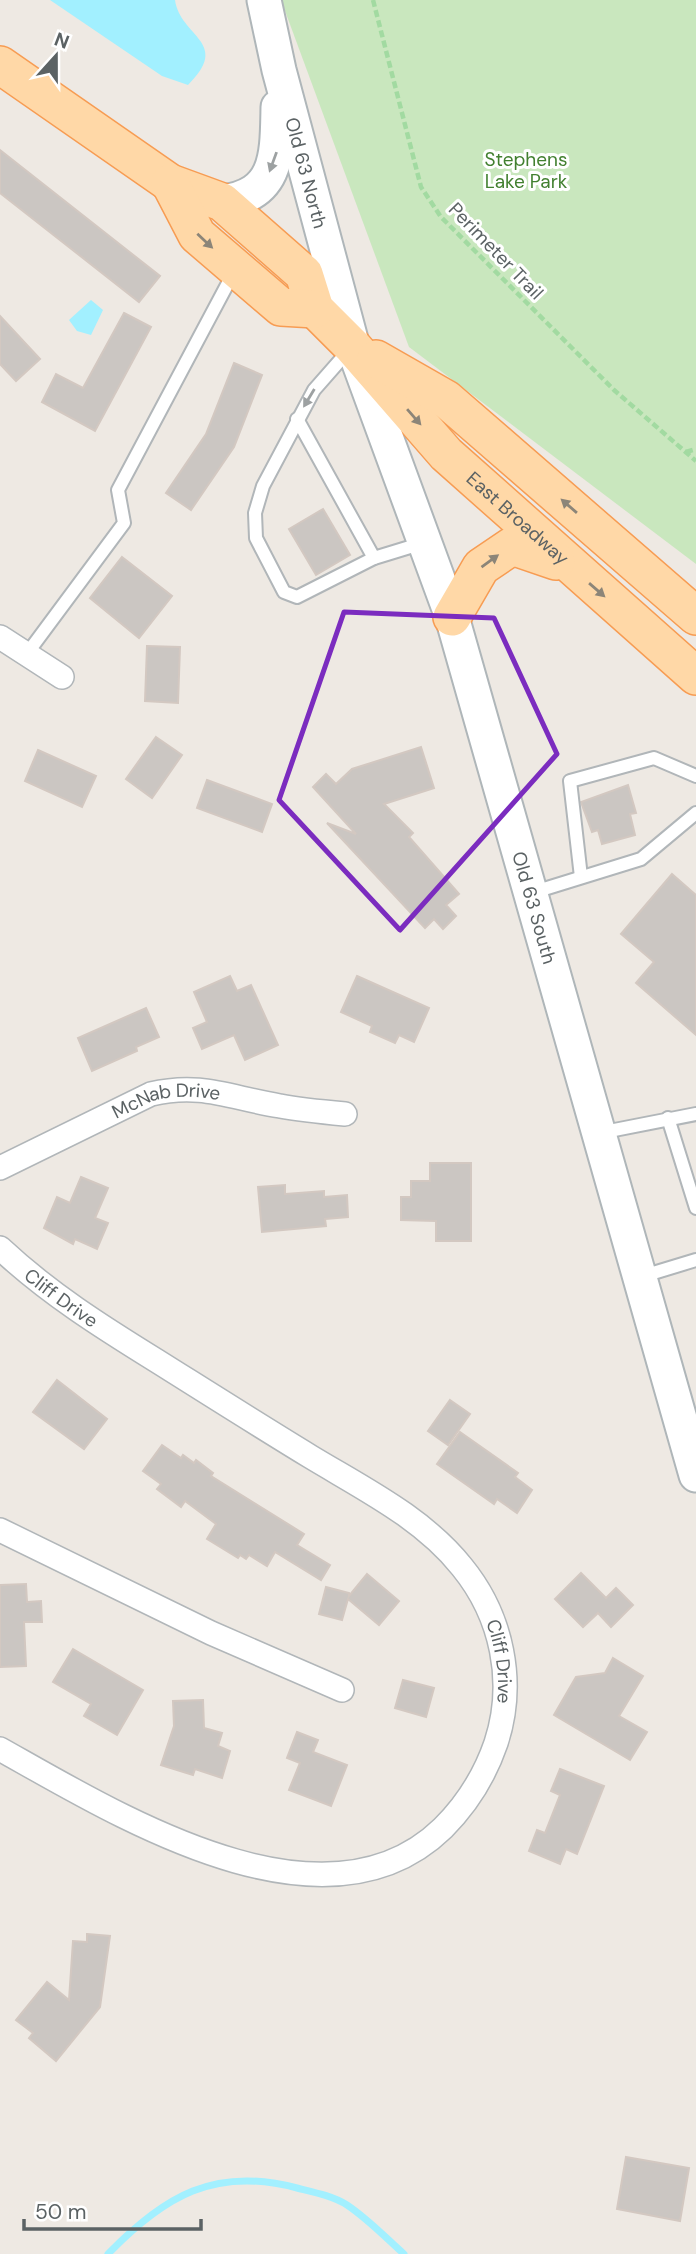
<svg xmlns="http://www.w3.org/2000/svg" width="696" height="2254" font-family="'DM Sans',sans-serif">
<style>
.green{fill:#c9e7be}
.water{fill:#a2f0ff}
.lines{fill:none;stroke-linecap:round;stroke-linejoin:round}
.stream{stroke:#a2f0ff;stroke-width:7}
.building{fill:#cbc6c2;stroke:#d3c8c1;stroke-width:2}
.lane-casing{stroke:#b1b6b9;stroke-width:16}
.street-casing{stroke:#b1b6b9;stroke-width:26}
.secondary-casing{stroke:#afb6b9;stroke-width:37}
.primary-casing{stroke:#f79c53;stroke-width:40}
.path{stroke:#a2daa1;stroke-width:4.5;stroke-dasharray:7 3.5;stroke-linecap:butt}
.lane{stroke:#fff;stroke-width:12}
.street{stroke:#fff;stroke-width:23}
.secondary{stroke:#fff;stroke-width:33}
.primary{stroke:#ffd8a7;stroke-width:37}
.oneway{fill:#9da1a2}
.oneway2{fill:#8c8578}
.marked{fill:none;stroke:#7b2cbf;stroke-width:5;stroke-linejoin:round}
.labels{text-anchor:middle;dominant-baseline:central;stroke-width:6;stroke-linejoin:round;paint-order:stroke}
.park-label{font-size:19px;fill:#428030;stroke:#fff}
.street-label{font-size:19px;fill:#5b6264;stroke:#fff}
</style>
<rect width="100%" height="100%" fill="#eee9e3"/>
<!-- green -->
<path class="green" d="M281,0H696V564L409,347Z"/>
<!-- water -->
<g class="water">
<path d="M50,0H175C180,37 232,42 188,85L162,76Z"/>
<path d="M91,300L103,310L91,335L77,331L69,320Z"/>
</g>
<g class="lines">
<!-- stream -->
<path class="stream" d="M108,2254C164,2196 215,2166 297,2188C313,2192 333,2196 347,2205C368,2219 386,2238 404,2254"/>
</g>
<!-- building -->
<g class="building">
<path d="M0,150L160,276L139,302L0,193Z"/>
<path d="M124,313L151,327L95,431L42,402L56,374L83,388Z"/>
<path d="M0,316L40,359L16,381L0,364Z"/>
<path d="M234,363L262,375L234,447L191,510L166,493L206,434Z"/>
<path d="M323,509L350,555L316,575L289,529Z"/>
<path d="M122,557L172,596L139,638L90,598Z"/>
<path d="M147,646L180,647L178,703L145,701Z"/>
<path d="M156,737L182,755L152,798L126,779Z"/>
<path d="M421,747L434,788L384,804L413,833L409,837L459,894L446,905L456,916L443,929L434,919L425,928L327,823L356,834L313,787L326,774L336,784L352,769Z"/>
<path d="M38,750L96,776L82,807L25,781Z"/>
<path d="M207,780L272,804L262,832L197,808Z"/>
<path d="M628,785L636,813L630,814L635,835L602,844L598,830L592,832L581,802Z"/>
<path d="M672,874L696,895V1035L636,983L654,962L621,934Z"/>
<path d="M230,976L237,991L251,985L278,1045L245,1060L234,1035L202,1049L193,1028L207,1022L194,992Z"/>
<path d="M357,976L429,1008L414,1042L399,1035L395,1043L370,1032L372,1026L341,1012Z"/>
<path d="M146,1008L159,1037L136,1047L137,1051L92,1071L78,1038Z"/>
<path d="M430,1163H471V1241H436V1221L401,1220V1197H411V1181H430Z"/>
<path d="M81,1177L108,1188L95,1218L108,1223L97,1249L75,1239L73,1244L44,1228L57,1197L70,1203Z"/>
<path d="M285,1185V1194L324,1191V1197L347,1195L348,1217L325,1219L326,1226L262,1232L258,1187Z"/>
<path d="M57,1380L107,1419L84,1449L33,1412Z"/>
<path d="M450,1400L470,1414L448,1445L428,1431Z"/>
<path d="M460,1432L518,1473L515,1477L532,1490L517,1513L497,1499L494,1504L437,1464Z"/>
<path d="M162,1445L181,1458L183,1455L194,1463L196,1460L213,1473L211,1476L304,1534L297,1545L330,1565L321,1580L275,1552L267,1566L249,1555L246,1559L240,1555L238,1558L207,1539L216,1524L185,1501L181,1507L157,1489L161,1484L143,1471Z"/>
<path d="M581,1573L606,1598L616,1588L633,1605L611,1627L598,1613L583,1627L555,1599Z"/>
<path d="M367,1574L399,1601L379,1625L348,1599L342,1620L319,1614L326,1587L349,1593V1596Z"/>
<path d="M26,1584L27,1602L41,1601L42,1622H24L26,1666L0,1667V1585Z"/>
<path d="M73,1649L143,1690L117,1735L84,1716L91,1704L53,1682Z"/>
<path d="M613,1658L643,1676L619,1716L647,1732L630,1760L554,1715L576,1677L605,1673Z"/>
<path d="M403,1680L434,1688L426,1717L395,1708Z"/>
<path d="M203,1700L204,1728L222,1733L218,1746L230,1751L222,1778L195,1769L193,1775L161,1765L174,1726L173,1701Z"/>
<path d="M297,1732L318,1740L313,1752L347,1765L331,1806L289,1790L300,1763L287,1758Z"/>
<path d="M560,1769L604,1786L577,1854L566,1849L560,1864L529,1851L537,1830L545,1833L560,1795L551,1791Z"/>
<path d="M87,1934L110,1936L100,2007L56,2061L29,2038L33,2033L16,2020L47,1982L69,2000L73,1941L87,1942Z"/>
<path d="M626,2157L689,2168L680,2221L617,2209Z"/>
</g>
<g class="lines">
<!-- lane casing -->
<g class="lane-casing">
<g id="lane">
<path d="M350,349L314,390L263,486L255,513L256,538L284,592L297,597L374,558L423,543"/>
<path d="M297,419L374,558"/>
<path d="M26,655L124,523L118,490L235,270"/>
<path d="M581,877L570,781L654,758L696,776"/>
<path d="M531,893L641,859L696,813"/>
<path d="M668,1118L696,1208"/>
<path d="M599,1133L696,1114"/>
<path d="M640,1277L696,1260"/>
</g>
</g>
<!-- street casing -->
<g class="street-casing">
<g id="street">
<path d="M0,637L62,677"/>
<path id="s1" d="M0,1168L151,1094C202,1082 230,1098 280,1106C301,1110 323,1112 345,1114"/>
<path id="s2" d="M0,1248C48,1293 102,1327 157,1361C208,1393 260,1426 311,1457C364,1489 423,1518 462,1567C502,1616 516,1682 496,1743C485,1775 467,1804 443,1828C324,1944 116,1814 0,1749"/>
<path d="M0,1530L211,1633L342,1690"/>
</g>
</g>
<!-- secondary casing -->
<g class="secondary-casing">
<g id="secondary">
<path id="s3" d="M264,0L279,70L353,347L452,617L696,1475"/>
<path d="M222,202C279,195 277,154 278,107"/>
</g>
</g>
<!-- primary casing -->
<g class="primary-casing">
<g id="primary">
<path id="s4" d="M0,65L170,183L222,202L304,274L315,309L353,347L446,454L696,676"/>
<path d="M170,183L197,235L281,307L315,309"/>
<path d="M376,359L446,399L696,616"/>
<path d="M452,617L481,567L512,546L556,561"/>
</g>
</g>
<!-- path -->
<g class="path">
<path d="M373,0L421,187L441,217L614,390L696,461"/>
<path d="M686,452L696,449"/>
</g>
<!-- lane -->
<use href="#lane" class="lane"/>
<!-- street -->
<use href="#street" class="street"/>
<!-- secondary -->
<use href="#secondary" class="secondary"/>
<!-- primary -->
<use href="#primary" class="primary"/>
</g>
<!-- one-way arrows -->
<defs><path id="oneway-solid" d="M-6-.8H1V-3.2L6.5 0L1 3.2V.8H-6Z" transform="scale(1.75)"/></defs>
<g class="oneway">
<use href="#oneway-solid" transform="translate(273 162) rotate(110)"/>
<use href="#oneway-solid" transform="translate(309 398) rotate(121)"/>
</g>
<g class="oneway2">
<use href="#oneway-solid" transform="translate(205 241) rotate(43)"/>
<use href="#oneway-solid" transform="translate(414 417) rotate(49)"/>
<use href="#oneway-solid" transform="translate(569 506) rotate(-139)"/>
<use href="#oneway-solid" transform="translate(490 561) rotate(-36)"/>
<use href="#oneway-solid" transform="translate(597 590) rotate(41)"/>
</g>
<!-- marked area -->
<path class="marked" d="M344,612L494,618L557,754L400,930L279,800Z"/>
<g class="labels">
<!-- park labels -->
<g class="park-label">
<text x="526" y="159">Stephens<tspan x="526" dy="22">Lake Park</tspan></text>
</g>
<!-- street labels -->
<g class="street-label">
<text stroke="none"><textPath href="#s3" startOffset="178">Old 63 North</textPath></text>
<text transform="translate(496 251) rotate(46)">Perimeter Trail</text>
<text stroke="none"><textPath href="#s4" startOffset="700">East Broadway</textPath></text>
<text stroke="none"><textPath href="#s3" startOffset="948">Old 63 South</textPath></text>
<text stroke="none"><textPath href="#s1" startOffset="182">McNab Drive</textPath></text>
<text stroke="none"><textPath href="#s2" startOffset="79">Cliff Drive</textPath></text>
<text stroke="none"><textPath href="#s2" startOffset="667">Cliff Drive</textPath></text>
</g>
</g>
<!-- north arrow -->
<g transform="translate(56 56) rotate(21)" stroke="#ffffff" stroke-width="5" paint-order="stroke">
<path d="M0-5L12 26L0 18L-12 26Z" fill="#5b6264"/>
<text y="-10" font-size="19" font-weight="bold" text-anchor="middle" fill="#5b6264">N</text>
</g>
<!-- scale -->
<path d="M24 2219v10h177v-10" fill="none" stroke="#5b6264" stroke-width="3.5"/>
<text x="35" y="2219" font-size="21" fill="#5b6264" stroke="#ffffff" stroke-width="5" paint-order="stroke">50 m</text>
</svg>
